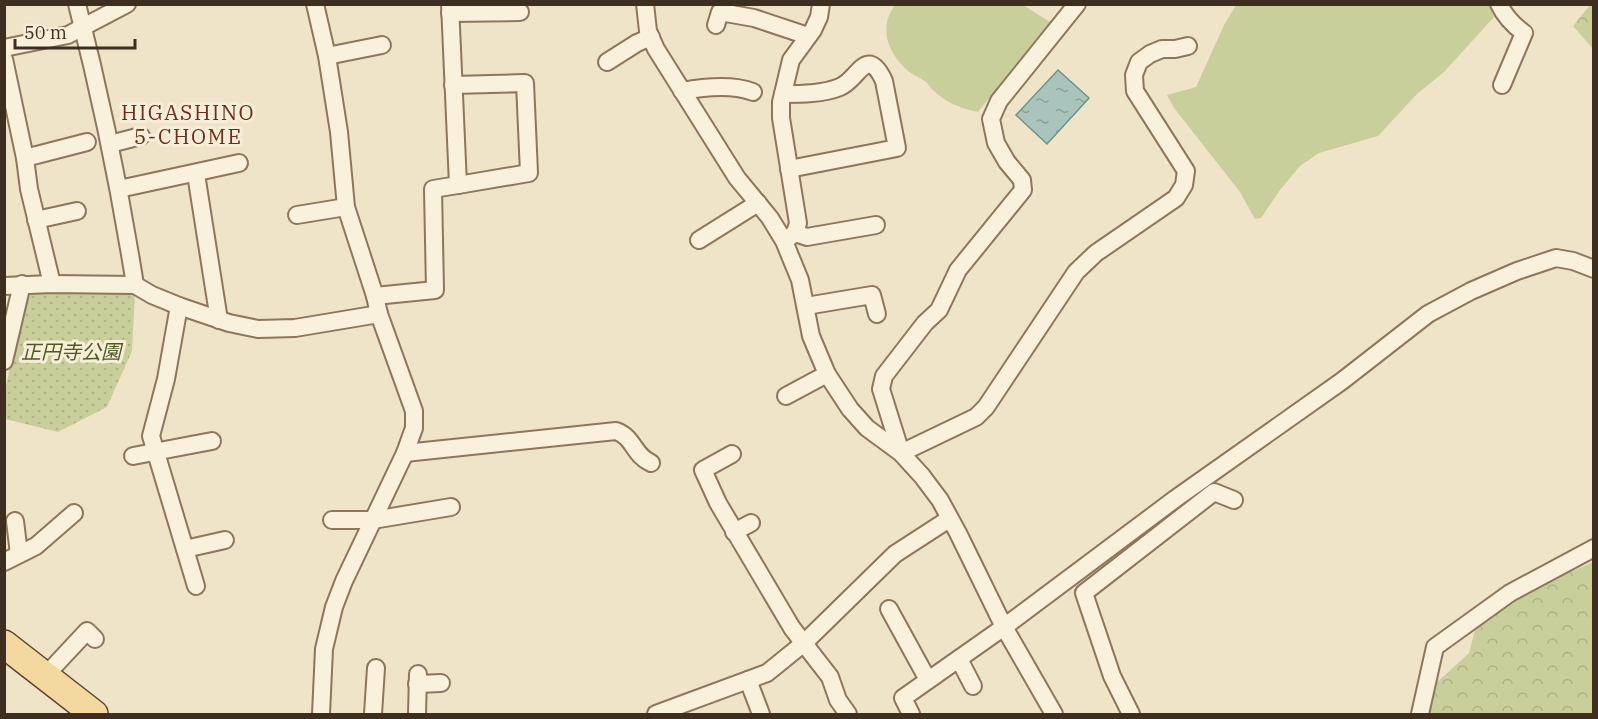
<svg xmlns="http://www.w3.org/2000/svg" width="1598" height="719" font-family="'IBM Plex Serif','Noto Sans JP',serif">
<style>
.grass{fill:url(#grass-dots)}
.forest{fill:url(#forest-crowns)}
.pitch{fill:#c9cf9b}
.water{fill:url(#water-ripples);stroke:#6f938a;stroke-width:1.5}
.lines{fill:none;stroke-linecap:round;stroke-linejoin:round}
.street-casing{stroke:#8d765c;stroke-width:20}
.primary-casing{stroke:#5b4430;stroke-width:30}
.street{stroke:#faf1dc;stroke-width:16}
.primary{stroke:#f3d9a0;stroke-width:27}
.labels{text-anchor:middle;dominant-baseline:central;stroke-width:6;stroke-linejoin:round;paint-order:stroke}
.park-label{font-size:20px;font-style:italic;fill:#4d5a26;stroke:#f7eed8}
.neighbourhood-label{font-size:21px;letter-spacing:1.5px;fill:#6b2e1e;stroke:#f7eed8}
</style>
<defs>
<pattern id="grass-dots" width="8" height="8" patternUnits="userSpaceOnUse" patternTransform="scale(1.5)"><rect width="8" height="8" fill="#c9cf9b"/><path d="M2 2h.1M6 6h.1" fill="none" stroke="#aeb285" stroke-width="1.8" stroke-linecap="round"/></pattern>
<pattern id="forest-crowns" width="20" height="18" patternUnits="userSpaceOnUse" patternTransform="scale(1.5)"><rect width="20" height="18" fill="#c9cf9b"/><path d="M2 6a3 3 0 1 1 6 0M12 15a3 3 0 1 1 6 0" fill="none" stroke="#aeb285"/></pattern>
<pattern id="water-ripples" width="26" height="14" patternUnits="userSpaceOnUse" patternTransform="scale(1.5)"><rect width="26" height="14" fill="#a9c4bc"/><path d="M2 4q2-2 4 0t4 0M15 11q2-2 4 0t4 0" fill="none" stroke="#8ba098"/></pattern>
</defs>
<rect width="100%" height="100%" fill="#f0e4c8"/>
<!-- grass -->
<path class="grass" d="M27,290L135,292L132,351L107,407L58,432L5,419V390Z"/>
<!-- forest -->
<g class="forest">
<path d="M1590,5H1593V49L1573,26Z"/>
<path d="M1593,562V714H1429L1434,685L1469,653L1476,626L1533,589Z"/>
</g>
<!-- pitch -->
<g class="pitch">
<path d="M895,5H1023L1050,22L978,112C963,109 944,102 933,90C929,87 928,82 923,80C918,76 912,75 907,70C888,53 878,28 895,5Z"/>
<path d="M1236,5H1489L1494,17L1444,72L1417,94L1378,136L1319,153L1300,166L1280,190L1261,218L1255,219L1240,192L1174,108L1167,95L1196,87L1224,25Z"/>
</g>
<!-- water -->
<path class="water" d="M1058,70L1089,98L1047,144L1016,115Z"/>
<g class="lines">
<!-- street casing -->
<g class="street-casing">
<g id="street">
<path d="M77,4C101,97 120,190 135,285"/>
<path d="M315,4L327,56L339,132L346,207L375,296L379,314L414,411V428L405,453L344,581L334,607L324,649L321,714"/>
<path d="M645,4L648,31L656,49L737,178L770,218L784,241L800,280L811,336L827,374L850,409L867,428L901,453L922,476L940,500L958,533L1004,627L1054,714"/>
<path d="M1077,4L999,101L991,119L996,143L1007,162L1022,180L1023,190L958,270L939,310L925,323L884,376L881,389L901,453L976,417L986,407L1076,272L1096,253L1176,198L1184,185L1186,171L1135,91L1134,75L1139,62L1150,54L1162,49H1175L1188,46"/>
<path d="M1499,4C1505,17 1513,25 1524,33L1502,85"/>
<path d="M450,13L520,12"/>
<path d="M716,25L720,12L754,18L808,36"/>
<path d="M4,48L68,35L127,4"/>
<path d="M327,56L382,45"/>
<path d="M4,59L25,158L29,189L52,284"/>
<path d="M607,62L637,43L651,37"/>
<path d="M453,85L525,83L529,173L458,185"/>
<path d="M682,91C704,87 732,84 753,92"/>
<path d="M783,94C801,94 823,94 840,87C858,80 867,44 884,81L897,148L789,169"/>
<path d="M110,144L141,136"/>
<path d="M25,158L87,142"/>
<path d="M196,174L219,320"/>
<path d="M119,189L239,163"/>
<path d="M297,215L346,207"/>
<path d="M36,220L77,211"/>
<path d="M795,233L798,223L781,118V102L791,60L813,30L819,17L821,4"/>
<path d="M787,239L795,233L807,237L876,225"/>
<path d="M699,240L758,203"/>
<path d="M4,286L52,284L135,285L152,295L179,306L229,323L258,329L295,328L379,314"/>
<path d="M375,296L435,290L433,189L458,185L450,4"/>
<path d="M179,306L166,379L151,436L196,586"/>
<path d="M806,306L872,295L877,314"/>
<path d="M4,361L22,284"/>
<path d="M786,396L827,374"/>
<path d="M405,453L616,431C634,437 633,455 651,463"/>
<path d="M732,454L703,470L718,503L792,628L830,677L838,700L848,714"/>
<path d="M133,456L212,441"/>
<path d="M332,520H373L451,507"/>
<path d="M15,521L19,554"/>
<path d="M734,532L751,523"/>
<path d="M185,549L225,540"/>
<path d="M4,562L36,546L74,513"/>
<path d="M889,609L928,680"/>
<path d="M959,659L973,686"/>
<path d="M45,676L87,631L95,639"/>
<path d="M748,680L761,714"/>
<path d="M417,684L441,683"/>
<path d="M373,714L376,668"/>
<path d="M417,714L418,674"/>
<path d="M656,714L767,673L804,643L895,554L949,519"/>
<path d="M911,714L903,698L1004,627L1175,499L1342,381L1428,314L1471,291L1517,271L1556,258L1573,261L1594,269"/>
<path d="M1131,714L1112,676L1084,593L1214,492L1234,500"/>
<path d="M1420,714L1435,647L1510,593L1594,548"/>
</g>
</g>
<!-- primary casing -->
<g class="primary-casing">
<path id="primary" d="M4,644L94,714"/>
</g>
<!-- street -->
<use href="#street" class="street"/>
<!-- primary -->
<use href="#primary" class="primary"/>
</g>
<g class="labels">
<!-- park labels -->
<g class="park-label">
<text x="71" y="351">正円寺公園</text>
</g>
<!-- neighbourhood labels -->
<g class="neighbourhood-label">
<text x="188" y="112">HIGASHINO<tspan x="188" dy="24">5-CHOME</tspan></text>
</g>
</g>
<!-- border -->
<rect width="1598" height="719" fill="none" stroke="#3d2e20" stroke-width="12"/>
<!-- scale -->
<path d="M15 39v9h120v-9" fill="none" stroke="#3d2e20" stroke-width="3"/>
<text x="24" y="39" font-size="18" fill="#3d2e20" stroke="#f7eed8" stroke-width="4.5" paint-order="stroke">50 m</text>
</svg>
